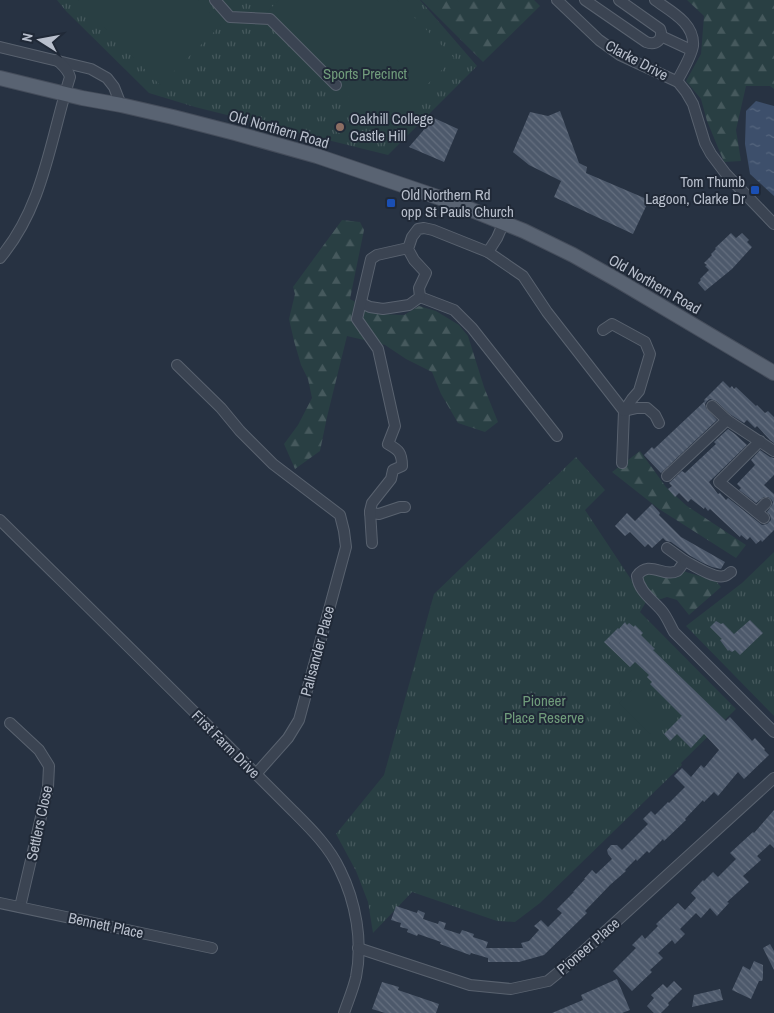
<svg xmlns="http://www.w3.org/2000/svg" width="774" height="1013" font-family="'Archivo Narrow',sans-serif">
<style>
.forest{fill:url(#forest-firs)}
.park{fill:url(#park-tufts)}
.pitch{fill:#293f43}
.water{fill:url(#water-ripples)}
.building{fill:url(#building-back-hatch)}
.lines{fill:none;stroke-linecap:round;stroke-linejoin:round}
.minor-casing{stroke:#59626f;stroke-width:12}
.major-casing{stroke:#454d5b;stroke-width:16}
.minor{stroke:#3b4452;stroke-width:10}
.major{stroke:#596372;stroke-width:14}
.education-dot{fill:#8d6e63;stroke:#202937;stroke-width:2}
.transit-dot{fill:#1a4fb4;stroke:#202937;stroke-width:2}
.labels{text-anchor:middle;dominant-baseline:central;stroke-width:4;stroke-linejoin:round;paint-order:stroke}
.street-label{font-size:15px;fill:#b8bfcc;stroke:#202937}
.park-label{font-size:15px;fill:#709c7b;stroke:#202937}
.poi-label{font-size:15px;fill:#b8bfcc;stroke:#202937;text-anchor:start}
</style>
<defs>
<pattern id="forest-firs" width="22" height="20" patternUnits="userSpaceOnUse" patternTransform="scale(1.25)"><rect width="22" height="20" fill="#293f43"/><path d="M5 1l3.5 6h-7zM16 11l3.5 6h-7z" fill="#46595d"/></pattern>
<pattern id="park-tufts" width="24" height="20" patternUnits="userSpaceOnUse" patternTransform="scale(1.25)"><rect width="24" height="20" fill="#293f43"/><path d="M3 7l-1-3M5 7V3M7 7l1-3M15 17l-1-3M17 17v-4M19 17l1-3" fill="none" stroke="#46595d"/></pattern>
<pattern id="water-ripples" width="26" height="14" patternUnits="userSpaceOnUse" patternTransform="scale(1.25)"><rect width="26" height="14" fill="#3d4f6b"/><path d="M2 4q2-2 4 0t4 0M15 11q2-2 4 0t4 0" fill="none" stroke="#57677f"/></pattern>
<pattern id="building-back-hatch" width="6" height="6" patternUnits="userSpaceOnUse" patternTransform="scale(1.25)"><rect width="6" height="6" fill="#4d596b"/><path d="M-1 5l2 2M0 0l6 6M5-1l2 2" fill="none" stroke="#656f7f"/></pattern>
</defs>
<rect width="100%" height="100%" fill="#273242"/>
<!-- forest -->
<g class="forest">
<path d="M421,0H534L540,6L483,62Z"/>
<path d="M687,0H774V89L770,86H746L736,130L741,161L724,162L707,121L701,99L686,81L701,54L704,16Z"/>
<path d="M342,220L360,222L364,230L350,299L379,314L404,315L419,306L436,311L459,325L468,336L484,387L498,422L485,432L458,423L441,394L432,372L406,359L385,345L347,336L327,417L320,451L295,469L284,444L298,425L312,398L308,379L301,365L294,341L289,319L295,294L293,287Z"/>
<path d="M640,451L666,487L687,506L746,545L736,558L659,509L612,472Z"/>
<path d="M683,571L716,581L721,587L689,615L677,600L667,597L661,599H654L640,576L642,572Z"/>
</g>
<!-- park -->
<g class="park">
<path d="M57,0H420L477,66L388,155L195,107L149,93L66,11Z"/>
<path d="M576,457L605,490L585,510L646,602L640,612L736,709L681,763L682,765L540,903L515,922L497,921L412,892L373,933L368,902L356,871L336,834L384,775L434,594Z"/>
<path d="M774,552V716L686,626L742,583Z"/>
</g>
<!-- pitch -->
<g class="pitch">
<path d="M78,0H198L221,25L160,85Z"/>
<path d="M279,0H397L454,58L381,130L266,13Z"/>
<path d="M632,690L663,720L650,734L619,703Z"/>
</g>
<!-- water -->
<path class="water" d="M756,101L774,106V196L750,174L745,144L746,111Z"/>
<!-- building -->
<g class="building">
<path d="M560,111L579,163L587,167L586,173L649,200L633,234L554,197L561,181L529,165L513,152L530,112L548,116Z"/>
<path d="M434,118L458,129L444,162L409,147Z"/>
<path d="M731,233L736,238L742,233L749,240L747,242L752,247L732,269L705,291L698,283L701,280L700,279L709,270L705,266L707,265L704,263L712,255L711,254L716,249L715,248Z"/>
<path d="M723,381L730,388L732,386L734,389L736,387L756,406L757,405L765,413L768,411L774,417V443L770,440L757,426L755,428L747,420L744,423L731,415L716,401L710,399L707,401L705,404L706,408L717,420L661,473L644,455L652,447L654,449L705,401L704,400Z"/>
<path d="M728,429L735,434L747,445L709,482L718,494L720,493L726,500L728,498L762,525L767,524L771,520L770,515L767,512L772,505L773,502L771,499L768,497H764L756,503L739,490L741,488L737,484L755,465L751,460L760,450L770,457L774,458V475L764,485L774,494V530L762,542L761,540L756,544L750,537L747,540L741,535L740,537L710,509L708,511L705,507L704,509L691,499L688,502L679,493L675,497L668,489L672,486L669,483L682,471L685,473L716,444L714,442Z"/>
<path d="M652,504L660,513L659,515L681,537L725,562L721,569L712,567L701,562L689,555L671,542L666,541L663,538L652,548L648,544L645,547L630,532L625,536L615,526L627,513L635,521Z"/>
<path d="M750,620L763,633L740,655L735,650L732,652L729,650L728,651L720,640L722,639L710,627L716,621L721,624L723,623L734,634Z"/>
<path d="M625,622L627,625L629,623L634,627L635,625L643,633L641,635L655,649L653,650L726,721L730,717L752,741L755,738L765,749L764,750L769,755L744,779L738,772L718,796L714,792L704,802L703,800L685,819L686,820L664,841L663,839L649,853L647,851L637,861L636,859L625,870L626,871L610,885L585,911L587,913L544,955L519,962H488V958L471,953L470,955L440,944L441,942L418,934L417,936L407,932L408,929L400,927L401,923L391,920L396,906L417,913L418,910L425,913L423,919L438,924L439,921L446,923L444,929L460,934L462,930L474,934L473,937L488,942L486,948H523L521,943L529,941L539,930L534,926L541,920L548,927L562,913L557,909L574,892H573L585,879H584L592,870L596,874L612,859L608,854L607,850L611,845H617L622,850L648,824L643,819L651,811L655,815L668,802L669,803L685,787L674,776L682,768L691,777L701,765L704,768L719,750L704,734L691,748L677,734L670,741L664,734L682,716L650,684L652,682L647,677L649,675L635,662L630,667L604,642L618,628L619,629Z"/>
<path d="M774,810V848L770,844L757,856L761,860L743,876L749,882L727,902L729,903L717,916L710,908L701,918L696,913L680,929L685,934L675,944L672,940L658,953L663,958L650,970L652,972L632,991L613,971L636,948L632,945L642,935L645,939L658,926L656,924L678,903L685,910L696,898L691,893L703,880L704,881L713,872L718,877L736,859L730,853L753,832L754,833Z"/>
<path d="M770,944L774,951V970L763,948Z"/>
<path d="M754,961L763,965V978L762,981H759L751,999L732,990L743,966L750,970Z"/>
<path d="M617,979L630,1010L622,1013H552L583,1000L581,995Z"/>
<path d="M674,981L682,989L668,1003L669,1005L661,1013H654L647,1006L654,998L651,995L663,984L667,988Z"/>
<path d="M382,982L399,987L398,990L439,1004L436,1013H385L372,1009Z"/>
<path d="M720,989L723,1000L692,1007L694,995Z"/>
</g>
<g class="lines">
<!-- minor casing -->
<g class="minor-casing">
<g id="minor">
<path d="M215,0L230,17L270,19L336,85"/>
<path d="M557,0L599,40L620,55L678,82L686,92L693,104L705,143L711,154L726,174L774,224"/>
<path d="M585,0L646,42C656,46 664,39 660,29L619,0"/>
<path d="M655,0C670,11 695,23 693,46C691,57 682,72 677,81"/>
<path d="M661,36L691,50"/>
<path d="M0,47L91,69L107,78L114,87L121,105"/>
<path d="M504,222L497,238L488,252L523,276L547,312L624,411L622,463"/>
<path d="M0,258C44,206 50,140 70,77C68,69 63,66 57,60"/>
<path d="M420,297L454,310L472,328L557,436"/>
<path d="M361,303L370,307L383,309L409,305L420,297L419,288L426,273L414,260L408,249L412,237L418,229L424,228L433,230L488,252"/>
<path d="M603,330L612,324L645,342L650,354L639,391L632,399L624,411L637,408H647L655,415L659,423"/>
<path d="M177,365L221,408L240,431L273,464L340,515L344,531L346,547L299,720L288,738L256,774"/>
<path d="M712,406L727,420L774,451"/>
<path d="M760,441L719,482L764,518"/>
<path d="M667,476L727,420"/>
<path d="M757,512L766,503"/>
<path d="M370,513L379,514L400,507H405"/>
<path d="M0,520C81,600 162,679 242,760C258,776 274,792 291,809C309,827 329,846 340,870C356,902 363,942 356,977C353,990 348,1001 344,1013"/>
<path d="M372,543L370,511L372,503L391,479L393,470L402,466C402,453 399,450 388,444L395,426L378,349L357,319L371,259L377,255L408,248"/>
<path d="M667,548L685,561C682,564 680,569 677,571C664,578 649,559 637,576C639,592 653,600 662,611C667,617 670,625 674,632L774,732"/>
<path d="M685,561C693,565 714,579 724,576C727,576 729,573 731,572"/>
<path d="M10,723L39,750L49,766L48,787L20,907"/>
<path d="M0,903L212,948"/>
<path d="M358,948L470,985L511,989L548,981L575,959L774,778"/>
</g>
</g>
<!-- major casing -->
<g class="major-casing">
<path id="major" d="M0,78L82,98L121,105L173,117L235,133L317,156L452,202L524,231L573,255L619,281L774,373"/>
</g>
<!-- minor -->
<use href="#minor" class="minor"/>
<!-- major -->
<use href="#major" class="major"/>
</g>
<!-- markers -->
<circle class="education-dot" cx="340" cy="127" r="5"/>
<g class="transit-dot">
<rect x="750" y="185" width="10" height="10" rx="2.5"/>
<rect x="386" y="198" width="10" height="10" rx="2.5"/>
</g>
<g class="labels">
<!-- street labels -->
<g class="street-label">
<text transform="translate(637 60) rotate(28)">Clarke Drive</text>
<text transform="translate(279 129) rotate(16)">Old Northern Road</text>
<text transform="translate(655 284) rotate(30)">Old Northern Road</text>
<text transform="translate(317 651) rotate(-75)">Palisander Place</text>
<text transform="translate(226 744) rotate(45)">First Farm Drive</text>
<text transform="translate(39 823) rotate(-78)">Settlers Close</text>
<text transform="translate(106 925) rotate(12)">Bennett Place</text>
<text transform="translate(588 946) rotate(-41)">Pioneer Place</text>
</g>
<!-- park labels -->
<g class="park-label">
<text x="365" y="73">Sports Precinct</text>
<text x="544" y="700">Pioneer<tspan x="544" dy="17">Place Reserve</tspan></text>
</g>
<!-- poi labels -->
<g class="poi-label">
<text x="350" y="118">Oakhill College<tspan x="350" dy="17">Castle Hill</tspan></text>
<text x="745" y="181" text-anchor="end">Tom Thumb<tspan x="745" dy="17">Lagoon, Clarke Dr</tspan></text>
<text x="401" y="194">Old Northern Rd<tspan x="401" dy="17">opp St Pauls Church</tspan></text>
</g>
</g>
<!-- north arrow -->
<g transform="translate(40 40) rotate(281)" stroke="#202937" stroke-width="4" paint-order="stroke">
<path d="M0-4L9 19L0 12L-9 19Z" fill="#b8bfcc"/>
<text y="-8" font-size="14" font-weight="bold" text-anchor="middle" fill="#b8bfcc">N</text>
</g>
</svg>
